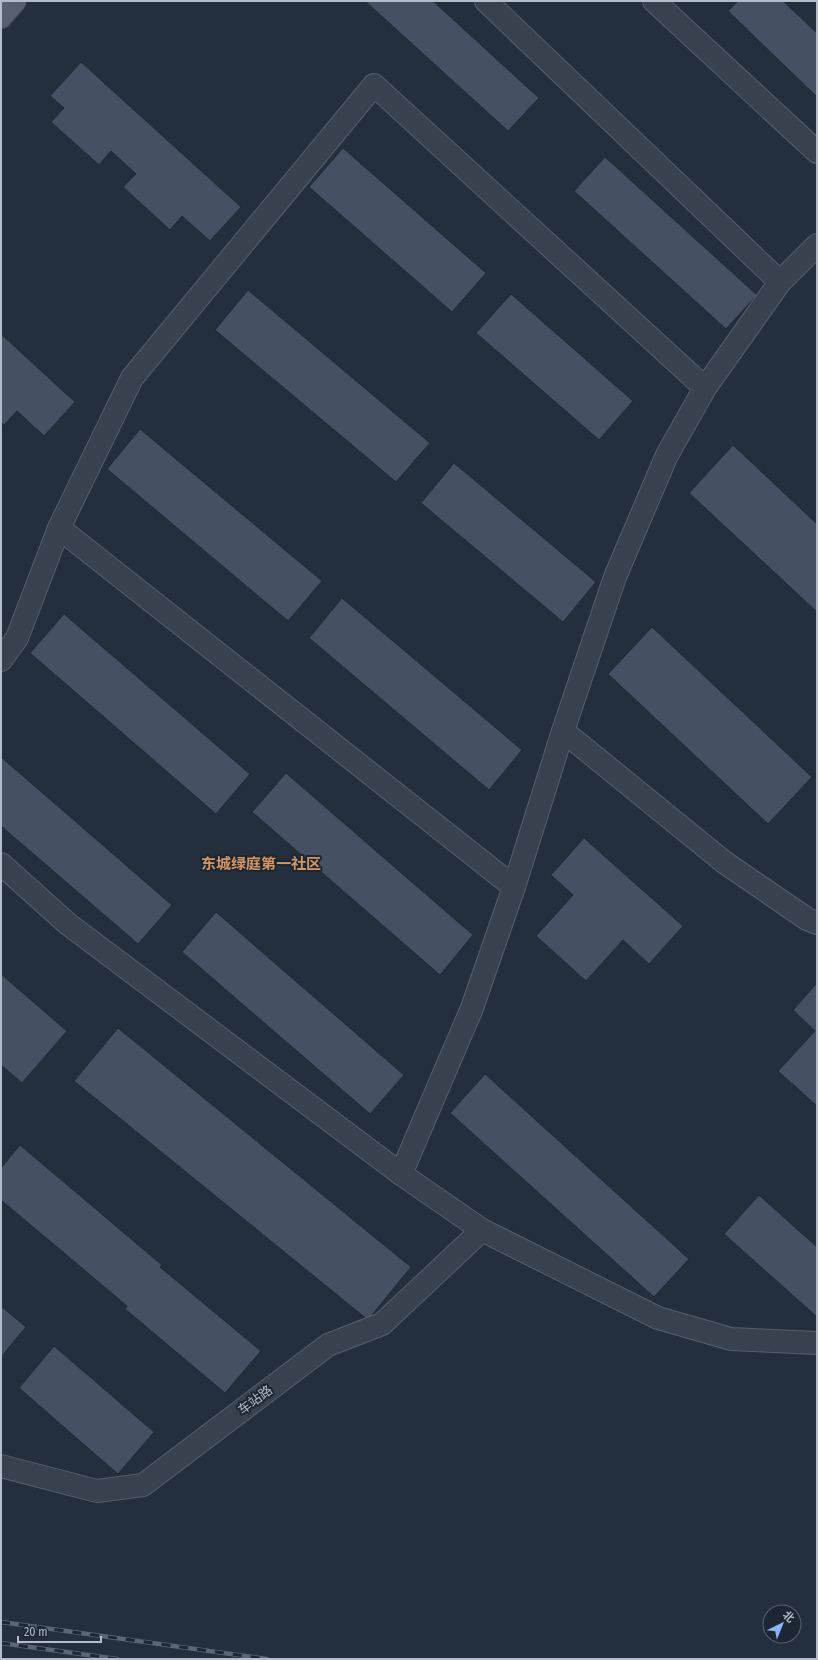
<svg xmlns="http://www.w3.org/2000/svg" width="818" height="1660" font-family="'Fira Sans Condensed','Noto Sans SC',sans-serif">
<style>
.building{fill:#455162;stroke:#1f2835}
.lines{fill:none;stroke-linecap:round;stroke-linejoin:round}
.minor-casing{stroke:#565f6c;stroke-width:24}
.major-casing{stroke:#414a57;stroke-width:24}
.minor{stroke:#38414e;stroke-width:22}
.major{stroke:#56606e;stroke-width:22}
.rail-casing{stroke:#5a6575;stroke-width:4.5}
.rail{stroke:#1d2633;stroke-width:3;stroke-dasharray:9;stroke-linecap:butt}
.labels{text-anchor:middle;dominant-baseline:central;stroke-width:4;stroke-linejoin:round;paint-order:stroke}
.street-label{font-size:13px;fill:#b4bcc9;stroke:#1d2633}
.quarter-label{font-size:15px;font-weight:bold;fill:#d59563;stroke:#1d2633}
</style>
<rect width="100%" height="100%" fill="#242f3e"/>
<!-- building -->
<g class="building">
<path d="M365,1H433L539,98L508,131Z"/>
<path d="M738,1H783L817,33V97L728,11Z"/>
<path d="M81,62L241,207L210,241L182,216L170,230L123,187L136,174L111,151L99,165L51,122L64,108L50,96Z"/>
<path d="M343,148L486,273L452,312L309,187Z"/>
<path d="M605,157L757,295L726,329L574,191Z"/>
<path d="M248,290L430,443L396,482L215,330Z"/>
<path d="M511,294L633,401L599,440L476,333Z"/>
<path d="M1,334L75,402L44,436L17,411L4,425L1,422Z"/>
<path d="M140,429L322,581L288,621L107,469Z"/>
<path d="M733,445L817,524V612L689,493Z"/>
<path d="M454,463L596,582L563,622L421,503Z"/>
<path d="M342,598L522,750L489,790L309,638Z"/>
<path d="M64,614L250,774L216,814L30,653Z"/>
<path d="M652,627L812,777L768,824L608,674Z"/>
<path d="M1,757L172,905L138,944L1,826Z"/>
<path d="M286,773L473,935L440,975L252,812Z"/>
<path d="M584,838L683,926L649,964L623,940L586,981L536,936L573,895L551,875Z"/>
<path d="M216,912L404,1075L370,1114L182,952Z"/>
<path d="M1,974L67,1031L22,1083L1,1065Z"/>
<path d="M817,983V1106L778,1071L815,1031L793,1010Z"/>
<path d="M118,1028L411,1267L368,1320L74,1081Z"/>
<path d="M485,1074L689,1259L654,1297L450,1113Z"/>
<path d="M20,1145L162,1265L160,1267L261,1351L225,1393L125,1309L127,1306L1,1200V1168Z"/>
<path d="M759,1195L817,1247V1317L724,1234Z"/>
<path d="M1,1306L26,1327L1,1357Z"/>
<path d="M54,1346L154,1432L118,1474L19,1388Z"/>
</g>
<g class="lines">
<!-- minor casing -->
<g class="minor-casing">
<g id="minor">
<path d="M486,1L780,282"/>
<path d="M654,1L817,152"/>
<path d="M59,528L514,887"/>
<path d="M1,660L17,638L59,528L132,378L374,85L705,388"/>
<path d="M563,731L724,862L807,919L817,923"/>
<path d="M1,864L68,924L401,1174L482,1230L658,1318L731,1339L817,1343"/>
<path d="M401,1174L472,1008L514,887L563,731L615,577L667,455L705,388L780,282L817,245"/>
<path d="M1,1466L97,1491L143,1485L328,1345L382,1324L482,1230"/>
</g>
</g>
<!-- major casing -->
<g class="major-casing">
<path id="major" d="M1,17L15,1"/>
</g>
<!-- minor -->
<use href="#minor" class="minor"/>
<!-- major -->
<use href="#major" class="major"/>
<!-- rail casing -->
<g class="rail-casing">
<g id="rail">
<path d="M1,1622L267,1659"/>
<path d="M1,1643L117,1659"/>
</g>
</g>
<!-- rail -->
<use href="#rail" class="rail"/>
</g>
<g class="labels">
<!-- street labels -->
<g class="street-label">
<text transform="translate(255 1400) rotate(-37)">车站路</text>
</g>
<!-- quarter labels -->
<g class="quarter-label">
<text x="261" y="864">东城绿庭第一社区</text>
</g>
</g>
<!-- border -->
<rect width="818" height="1660" fill="none" stroke="#b4bcc9" stroke-width="4"/>
<!-- north arrow -->
<g transform="translate(782 1624) rotate(43)"><circle r="19" fill="#1d2633" stroke="#59626f"/>
<path d="M0-3L7 15L0 10L-7 15Z" fill="#8ab4f8"/>
<text y="-6" font-size="11" font-weight="bold" text-anchor="middle" fill="#b4bcc9">北</text>
</g>
<!-- scale -->
<path d="M18 1636v6h83v-6" fill="none" stroke="#b4bcc9" stroke-width="2"/>
<text x="24" y="1636" font-size="12" fill="#b4bcc9" stroke="#1d2633" stroke-width="3" paint-order="stroke">20 m</text>
</svg>
